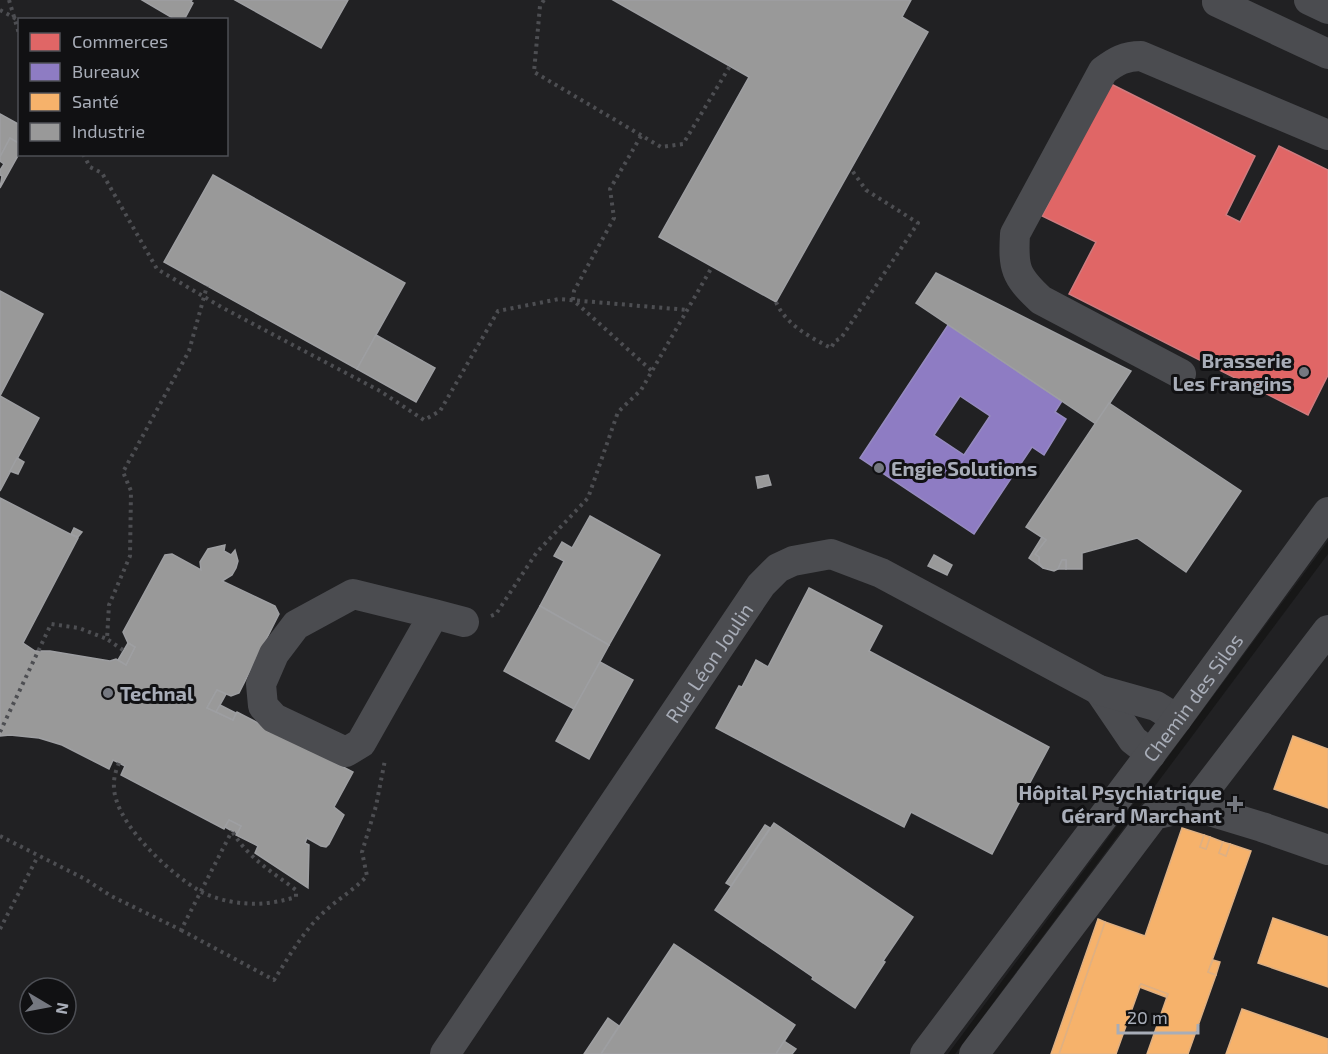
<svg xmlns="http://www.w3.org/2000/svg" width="1328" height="1054" font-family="'Exo 2',sans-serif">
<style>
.built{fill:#212123;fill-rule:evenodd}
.shops{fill:#e06666;stroke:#cf7b7f;stroke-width:1.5}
.offices{fill:#8e7cc3;stroke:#968bc0;stroke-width:1.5;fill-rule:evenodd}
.health{fill:#f6b26b;stroke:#dfb082;stroke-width:1.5}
.industry{fill:#999;stroke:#9e9fa2;stroke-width:1.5}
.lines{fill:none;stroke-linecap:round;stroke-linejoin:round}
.path{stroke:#4d4e52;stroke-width:4;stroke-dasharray:3 4.5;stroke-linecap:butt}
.minor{stroke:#4b4c50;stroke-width:30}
.poi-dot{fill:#757880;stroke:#111113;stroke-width:2}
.labels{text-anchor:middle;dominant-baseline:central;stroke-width:6;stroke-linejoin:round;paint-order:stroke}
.poi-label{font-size:20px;font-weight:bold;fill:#a8adb8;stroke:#111113;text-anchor:end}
.street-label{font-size:20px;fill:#a8adb8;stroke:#111113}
</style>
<rect width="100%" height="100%" fill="#171717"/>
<!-- built -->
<g class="built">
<path d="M0,0H1328V541L948,1054H0ZM20,20H226V154H20ZM30,988H66V1024H30Z"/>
<path d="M1328,554V1054H955Z"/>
</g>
<!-- shops -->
<path class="shops" d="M1109,83L1255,156L1226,215L1240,222L1279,146L1328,170V375L1308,415L1069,294L1096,242L1042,216Z"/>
<!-- offices -->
<path class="offices" d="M948,325L1062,401L1055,412L1066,419L1044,455L1032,447L974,534L860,458ZM960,396L990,416L964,455L934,435Z"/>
<!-- health -->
<g class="health">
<path d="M1293,736L1328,749V808L1274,789Z"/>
<path d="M1182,828L1204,835L1200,847L1206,849L1210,837L1223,842L1219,853L1226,856L1230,844L1251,851L1208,972L1216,975L1188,1054H1147L1168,994L1141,984L1116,1054H1059L1105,922L1145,936Z"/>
<path d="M1204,835L1210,837L1206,849L1200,847Z"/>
<path d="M1223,842L1230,844L1226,856L1219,853Z"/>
<path d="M1273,918L1328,937V987L1258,963Z"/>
<path d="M1098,919L1105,922L1059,1054H1051Z"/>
<path d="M1213,960L1220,962L1216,975L1208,972Z"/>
<path d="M1141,984L1168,994L1166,997L1139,987Z"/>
<path d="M1242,1009L1328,1039V1054H1226Z"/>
</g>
<!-- industry -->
<g class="industry">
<path d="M142,0H192L191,2L193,3L184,20H176Z"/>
<path d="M235,0H348L321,48Z"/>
<path d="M613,0H911L902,17L928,32L776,302L659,237L749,77Z"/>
<path d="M0,114L20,125V144L10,138L0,157Z"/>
<path d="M10,138L20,144V152L0,188L2,176L0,175V170L4,164L0,161V157Z"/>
<path d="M213,175L405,283L357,369L164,262Z"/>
<path d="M936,273L1131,371L1096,424L916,303Z"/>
<path d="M0,291L43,314L0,396Z"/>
<path d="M376,335L435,368L416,402L357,369Z"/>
<path d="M0,396L39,418L0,491Z"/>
<path d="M1109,403L1241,491L1186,572L1137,538L1082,553V569H1066V560H1062L1058,569L1054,571L1043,568L1039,563V557L1035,554L1046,540L1026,527Z"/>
<path d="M17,458L24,462L18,474L10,471Z"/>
<path d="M768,475L771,485L758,488L756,477Z"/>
<path d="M0,498L78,538L23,643L35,651H50L110,661L116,659L126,665L135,647L128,643L123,632L165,555L172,554L201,570L200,562L208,549L225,545L224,551L231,555L235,550L238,561L236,568L232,575L222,581L275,606L279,614L239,693L231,696L217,690L207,708L233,720L237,712L353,772L334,807L344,815L329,844L326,847L321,846L307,838L305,843L309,845L308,888L255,853L258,846L236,835L241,826L229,820L224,829L121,775L125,766L113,760L109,769L62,745L39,738L10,735L0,736Z"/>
<path d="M590,516L660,555L609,645L540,606L564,561L554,556L562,542L572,548Z"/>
<path d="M74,528L82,532L78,537L71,534Z"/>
<path d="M1042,537L1046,540L1035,554L1039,557V563L1043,568L1029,558Z"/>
<path d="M934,555L952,565L947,575L928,566Z"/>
<path d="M1062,560H1066V569H1058Z"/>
<path d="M809,588L882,626L869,651L1049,747L992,854L911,812L904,827L716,728L739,686L742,687L756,660L768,667Z"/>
<path d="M540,606L609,645L574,709L504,671Z"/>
<path d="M128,643L135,647L126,665L118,660Z"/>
<path d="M600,662L633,680L589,759L556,741Z"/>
<path d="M217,690L226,694L216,712L207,708Z"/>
<path d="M220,705L236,713L233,720L216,712Z"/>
<path d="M229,820L241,826L237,834L225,827Z"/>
<path d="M774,823L913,917L883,961L885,962L855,1008L812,979L813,977L715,910Z"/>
<path d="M765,825L770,828L731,886L726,883Z"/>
<path d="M674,944L795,1025L776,1054H601Z"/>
<path d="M608,1018L619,1026L601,1054H584Z"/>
<path d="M784,1041L796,1049L792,1054H776Z"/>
</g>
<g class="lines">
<!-- path -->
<g class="path">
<path d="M9,0L20,37"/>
<path d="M544,0L540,6L534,72L661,147L683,144L730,66"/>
<path d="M0,10L20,21"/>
<path d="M641,136L610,189L614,218L574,291L573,300L652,371"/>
<path d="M83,154L90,167L102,173L157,269L223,308L380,391L424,420L440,411L498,311L559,299L688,310"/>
<path d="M776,302C786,325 810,337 831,348L835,341L841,338L918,223L866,190L851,169"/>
<path d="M491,616L496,614L537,552L588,498L618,412L641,390L712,267"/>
<path d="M123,650L107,639L109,605L130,556L131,491L123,472L189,351L207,286"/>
<path d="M0,732L51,624L79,628L107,639"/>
<path d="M119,763C114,774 112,786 116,799C125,831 169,872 198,890C206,895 219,899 228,901C253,906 272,904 296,897V890C271,871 248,858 232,831"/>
<path d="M0,836L85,879L111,896L181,930L232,831"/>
<path d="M0,929L38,856"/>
<path d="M181,930L274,980C288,958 304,930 324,912C338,899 354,890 367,876L362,852L376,806L385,760"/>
</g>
<!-- minor -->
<g class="minor">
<path d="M1309,0L1328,9"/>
<path d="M1217,2L1328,54"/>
<path d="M1181,374L1041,300C1015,276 1013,268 1015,234L1103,71C1116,61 1125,56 1141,56L1328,135"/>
<path d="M434,614L361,743L346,752L274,718L263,706L261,684L274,654L296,625L353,594L434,614L464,622"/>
<path d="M1099,690L1133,740L1151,754"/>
<path d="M1193,806L1328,630"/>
<path id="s1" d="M445,1054L761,585L778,568L793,561L831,554L881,573L1099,690L1156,706L1177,719"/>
<path id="s2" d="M925,1054L1177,719L1328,512"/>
<path d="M974,1054L1154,815L1193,806L1262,827L1328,850"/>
</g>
</g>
<!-- markers -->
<g class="poi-dot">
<circle cx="1304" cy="372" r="6"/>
<circle cx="879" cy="468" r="6"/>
<circle cx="108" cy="693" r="6"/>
<path d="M1232 795h6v6h6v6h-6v6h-6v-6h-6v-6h6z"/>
</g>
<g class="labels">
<!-- poi labels -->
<g class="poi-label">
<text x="1292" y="360">Brasserie<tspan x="1292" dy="23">Les Frangins</tspan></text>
<text x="891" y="468" text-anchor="start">Engie Solutions</text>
<text x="120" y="693" text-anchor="start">Technal</text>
<text x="1222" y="792">Hôpital Psychiatrique<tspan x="1222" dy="23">Gérard Marchant</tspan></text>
</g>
<!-- street labels -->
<g class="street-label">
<text stroke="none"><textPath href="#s1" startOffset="472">Rue Léon Joulin</textPath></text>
<text stroke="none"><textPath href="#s2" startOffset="446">Chemin des Silos</textPath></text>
</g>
</g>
<!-- legend -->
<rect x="18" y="18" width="210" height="138" fill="#111113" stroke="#4d4f55" stroke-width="1.5"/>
<rect x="30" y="33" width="30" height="18" fill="#e06666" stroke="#4d4f55" stroke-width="1.5"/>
<text x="72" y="48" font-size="18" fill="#a8adb8">Commerces</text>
<rect x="30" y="63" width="30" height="18" fill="#8e7cc3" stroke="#4d4f55" stroke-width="1.5"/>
<text x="72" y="78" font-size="18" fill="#a8adb8">Bureaux</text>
<rect x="30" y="93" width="30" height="18" fill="#f6b26b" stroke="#4d4f55" stroke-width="1.5"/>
<text x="72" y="108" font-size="18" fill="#a8adb8">Santé</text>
<rect x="30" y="123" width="30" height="18" fill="#999999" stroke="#4d4f55" stroke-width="1.5"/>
<text x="72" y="138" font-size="18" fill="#a8adb8">Industrie</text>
<!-- north arrow -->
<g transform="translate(48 1006) rotate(100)"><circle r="28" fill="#111113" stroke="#4d4f55" stroke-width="1.5"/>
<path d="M0-4.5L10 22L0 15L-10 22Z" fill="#757880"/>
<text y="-9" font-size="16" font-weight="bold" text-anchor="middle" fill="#a8adb8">N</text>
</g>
<!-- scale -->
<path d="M1118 1024v9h80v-9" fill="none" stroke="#a8adb8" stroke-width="3"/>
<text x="1127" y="1024" font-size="18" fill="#a8adb8" stroke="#111113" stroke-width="4.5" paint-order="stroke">20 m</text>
</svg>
